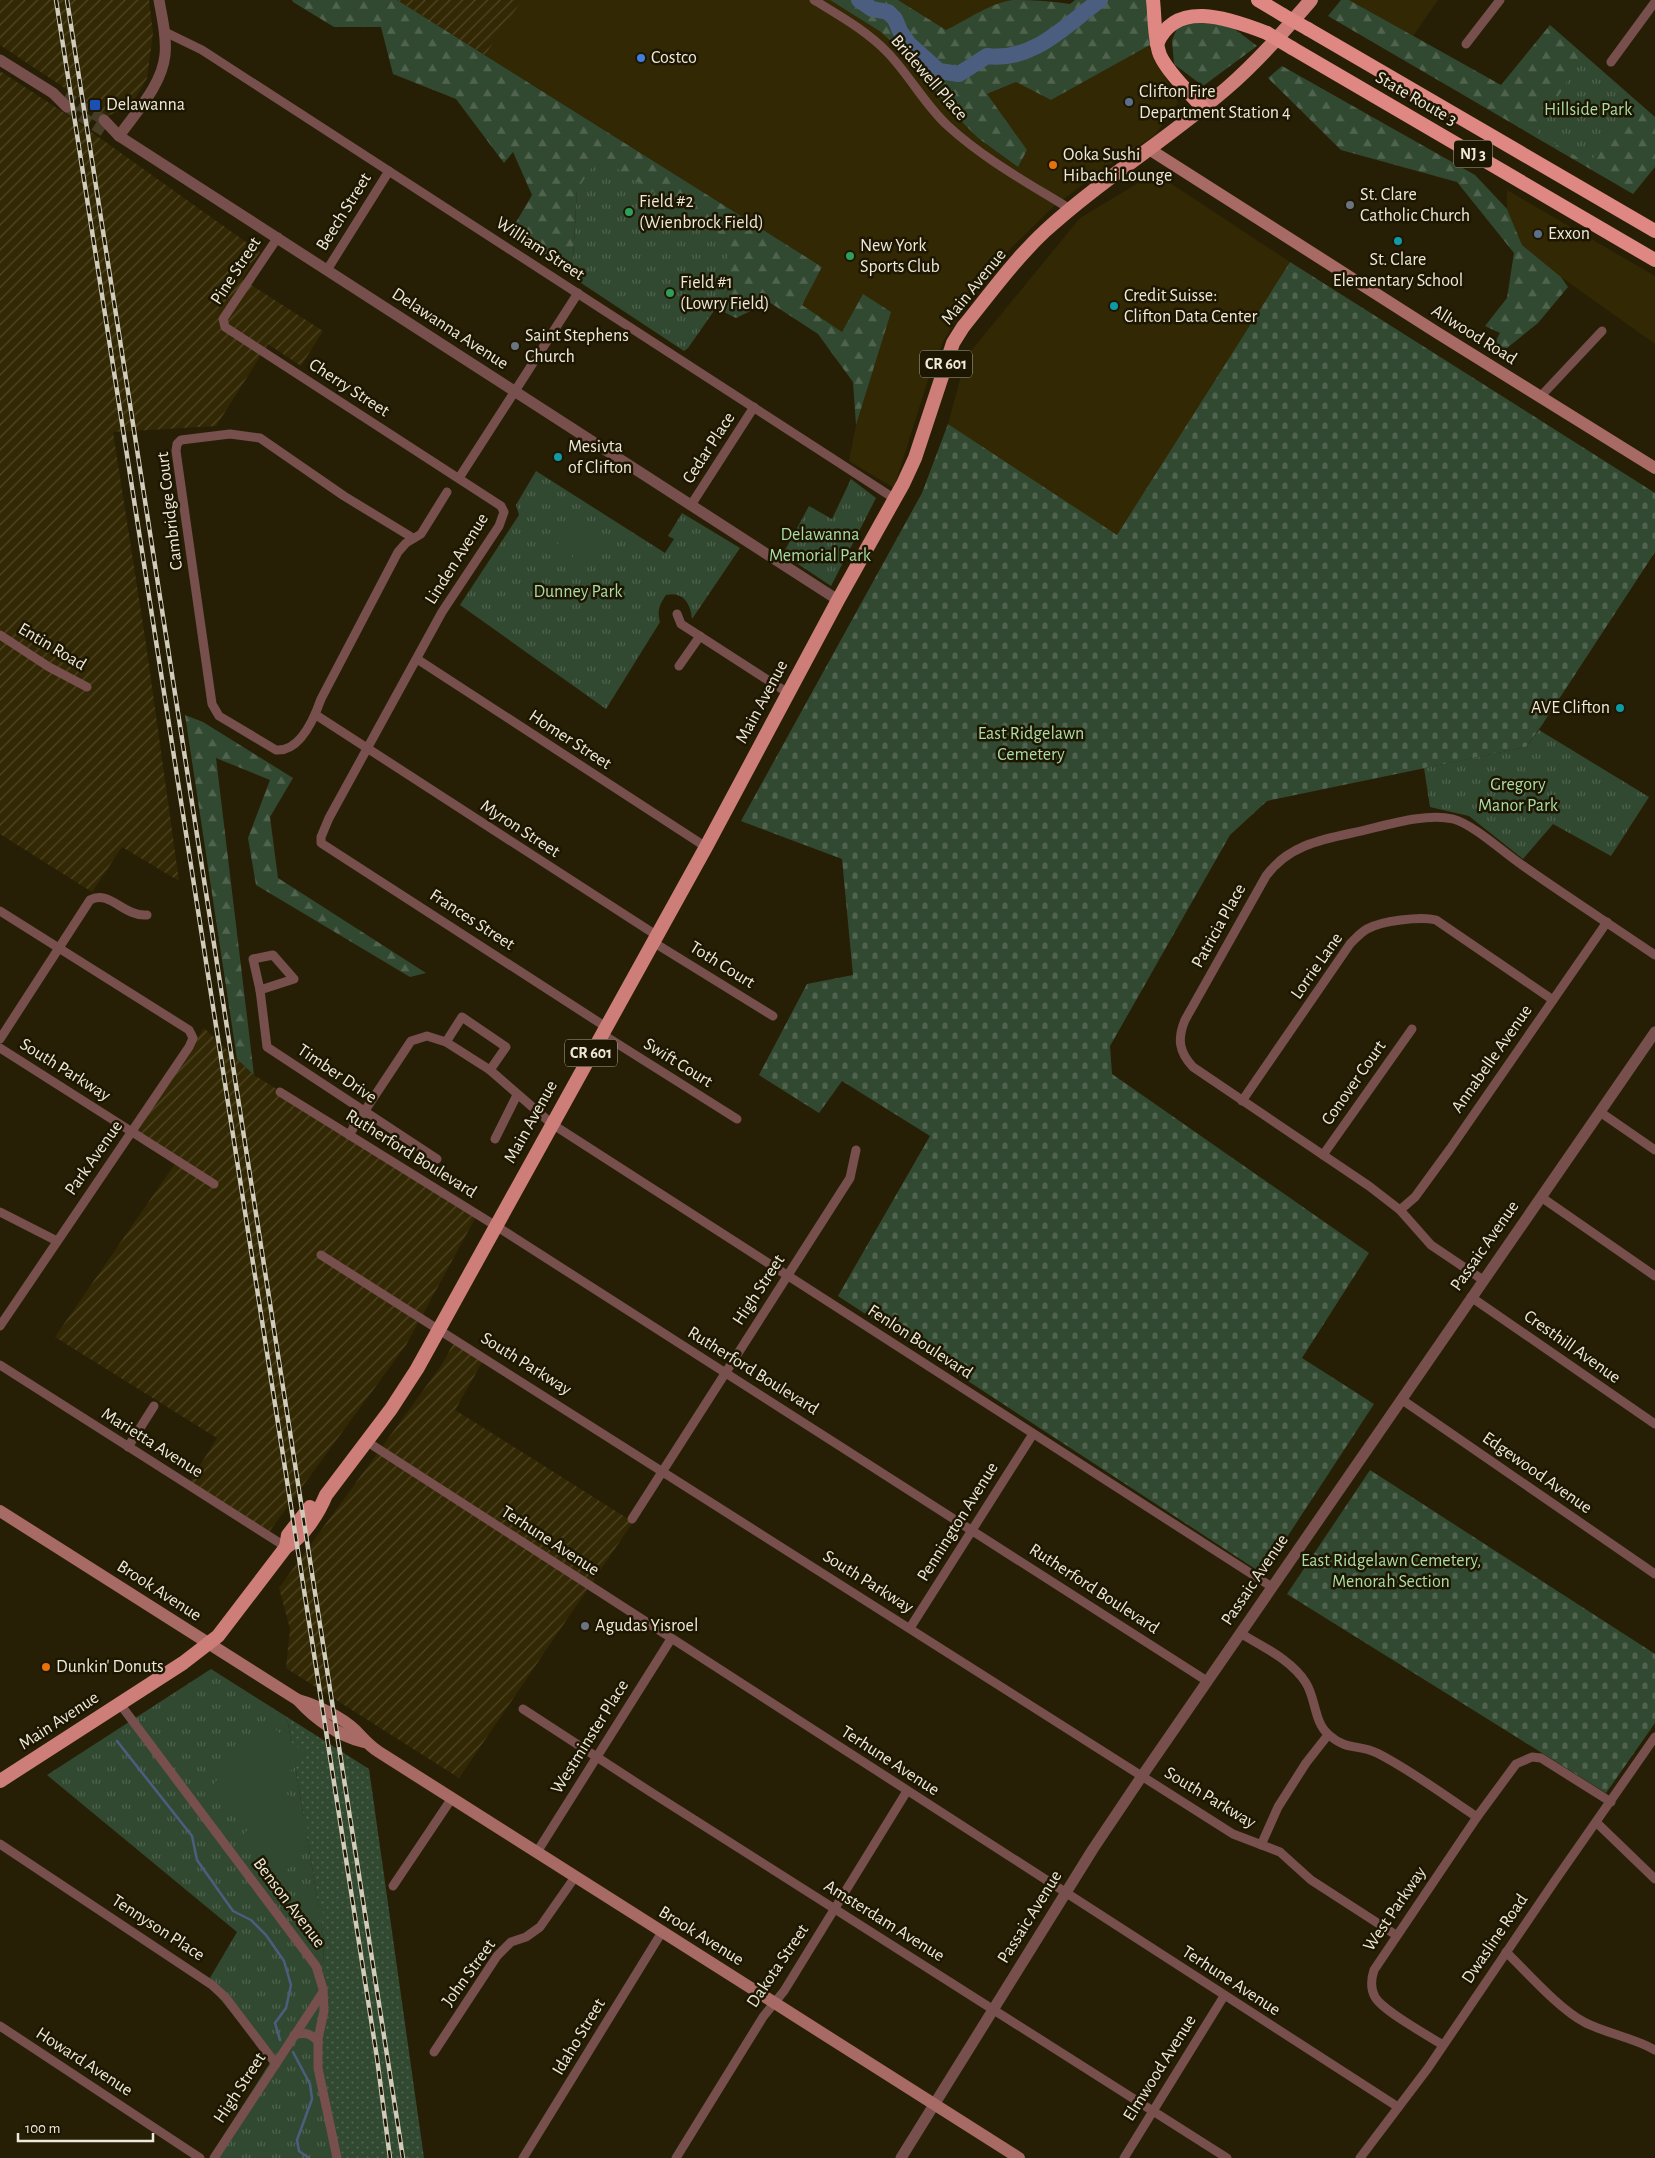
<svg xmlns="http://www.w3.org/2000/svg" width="1655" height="2158" font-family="'Alegreya Sans',sans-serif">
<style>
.built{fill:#322804}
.industrial{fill:url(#industrial-furrows)}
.grass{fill:url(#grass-dots)}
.forest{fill:url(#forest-firs)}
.cemetery{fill:url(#cemetery-stones)}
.park{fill:url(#park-tufts)}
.garden{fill:#324931}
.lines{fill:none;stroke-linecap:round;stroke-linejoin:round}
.stream{stroke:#4b5e7f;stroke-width:2.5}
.river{stroke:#4b5e7f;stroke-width:16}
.tertiary-tunnel{stroke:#453d25;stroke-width:11;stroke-dasharray:11 5.5;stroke-linecap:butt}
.minor{stroke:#774f4d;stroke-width:9}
.tertiary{stroke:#774f4d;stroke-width:11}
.secondary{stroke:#a86a65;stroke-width:12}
.primary{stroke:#ce7e79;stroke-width:14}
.trunk{stroke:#df8782;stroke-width:14}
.rail-casing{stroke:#d0cbba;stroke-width:4.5}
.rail{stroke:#1d1600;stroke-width:2.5;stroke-dasharray:8;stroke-linecap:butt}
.trunk-bridge{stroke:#df8782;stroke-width:14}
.shop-dot{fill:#3f7fe0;stroke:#1d1600;stroke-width:2}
.service-dot{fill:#5c6f8a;stroke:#1d1600;stroke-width:2}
.transit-dot{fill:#1a4fb4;stroke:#1d1600;stroke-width:2}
.food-dot{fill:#e8710a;stroke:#1d1600;stroke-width:2}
.worship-dot{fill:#6b7280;stroke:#1d1600;stroke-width:2}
.leisure-dot{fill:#2e9e5b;stroke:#1d1600;stroke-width:2}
.culture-dot{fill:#0f9aa8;stroke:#1d1600;stroke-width:2}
.labels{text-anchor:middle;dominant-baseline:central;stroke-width:5;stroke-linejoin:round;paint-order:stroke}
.shield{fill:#1d1600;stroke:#afaa99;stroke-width:1}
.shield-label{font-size:16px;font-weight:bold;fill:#eee9da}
.poi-label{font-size:18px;fill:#eee9da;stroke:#1d1600;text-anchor:start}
.street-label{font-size:18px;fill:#eee9da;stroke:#1d1600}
.park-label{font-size:18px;fill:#aadca7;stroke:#1d1600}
</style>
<defs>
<pattern id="industrial-furrows" width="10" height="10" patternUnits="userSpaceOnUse" patternTransform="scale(1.25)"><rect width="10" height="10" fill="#322804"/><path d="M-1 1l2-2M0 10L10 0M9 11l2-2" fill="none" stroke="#504728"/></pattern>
<pattern id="grass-dots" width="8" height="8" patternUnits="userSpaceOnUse" patternTransform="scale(1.25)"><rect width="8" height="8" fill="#324931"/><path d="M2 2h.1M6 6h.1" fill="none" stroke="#50634e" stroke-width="1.8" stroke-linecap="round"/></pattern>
<pattern id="forest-firs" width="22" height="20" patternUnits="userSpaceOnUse" patternTransform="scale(1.25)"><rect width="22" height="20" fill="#324931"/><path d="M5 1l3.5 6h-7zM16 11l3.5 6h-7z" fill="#50634e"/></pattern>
<pattern id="cemetery-stones" width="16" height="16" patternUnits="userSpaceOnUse" patternTransform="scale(1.25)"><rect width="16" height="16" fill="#324931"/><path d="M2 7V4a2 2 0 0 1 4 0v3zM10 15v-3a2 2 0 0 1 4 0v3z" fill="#50634e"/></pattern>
<pattern id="park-tufts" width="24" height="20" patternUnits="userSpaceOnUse" patternTransform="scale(1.25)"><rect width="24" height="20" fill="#324931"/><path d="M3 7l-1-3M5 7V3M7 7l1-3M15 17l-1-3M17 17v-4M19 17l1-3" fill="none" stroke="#50634e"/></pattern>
</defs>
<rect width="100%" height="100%" fill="#271f05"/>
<!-- built -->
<g class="built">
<path d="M521,0H830L881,32L912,62L953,113L978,138L1018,167L1027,150L986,95L1016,82L1051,100L1150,45L1178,103L1155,135L1099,172L1052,208L1006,253L968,300L943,342L927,383L894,488L849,461L856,425L890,312L863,295L842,332L802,305L822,267L485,55Z"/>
<path d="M898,0H1012L990,7L946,30Z"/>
<path d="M1349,0H1438L1413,36Z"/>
<path d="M1155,173L1290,262L1117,536L948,424L966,357L1080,218Z"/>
<path d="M1507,190L1655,276V344L1561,277L1522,245L1507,209Z"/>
</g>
<!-- industrial -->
<g class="industrial">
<path d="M0,0H149L153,33L147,78L131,106L107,116L0,45Z"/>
<path d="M397,0H522L485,55Z"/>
<path d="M0,71L66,114L260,252L242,279L323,331L301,366L268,344L216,426L113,432L146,644L179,881L122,847L92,892L0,834Z"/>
<path d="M204,1028L254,1075L478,1213L406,1345L266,1536L188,1485L217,1438L55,1337L177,1161L134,1134Z"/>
<path d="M456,1339L485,1357L455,1410L633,1522L459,1778L286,1668L290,1629L279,1588L441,1366Z"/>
</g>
<!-- grass -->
<path class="grass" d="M287,1717L369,1769L424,2158H341L320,2056L324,1939Z"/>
<!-- forest -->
<g class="forest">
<path d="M292,0H397L822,267L802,305L842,332L863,294L891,312L856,425L853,382L818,334L769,302L736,318L716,308L730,288L577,190L572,277L508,236L532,195L513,152L504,163L456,99L393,74L381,27H334L293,2Z"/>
<path d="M830,0H898L946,30C967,20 990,3 1013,0C1032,0 1052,1 1070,4L1075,0H1149L1150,45L1051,100L1016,82L987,94L1027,150L1018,167L978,138L953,113L912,62L881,32Z"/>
<path d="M1341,0H1349L1501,85L1550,25L1655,117V167L1633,194L1328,16Z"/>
<path d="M1195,16L1232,27L1257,46L1203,86L1174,64L1172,40L1180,22Z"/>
<path d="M1282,66L1475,175L1507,209L1522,245L1561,277L1568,287L1538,323L1502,352L1492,348L1500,333L1485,326L1507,298L1514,253L1457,182L1341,150L1268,78Z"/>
<path d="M185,715L203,722L293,778L270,817L278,878L426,973L410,977L256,885L248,838L270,780L216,758L254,1075L237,1059Z"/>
</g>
<!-- cemetery -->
<g class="cemetery">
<path d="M1290,262L1655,493V552L1542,725L1526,747L1267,801L1230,835L1110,1046L1112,1074L1369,1253L1302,1358L1374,1404L1263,1574L838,1296L930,1136L842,1081L819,1113L759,1075L807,984L853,975L842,859L741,821L922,493L948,424L1117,535Z"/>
<path d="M1370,1470L1655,1654V1723L1606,1793L1287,1594Z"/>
</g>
<!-- park -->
<g class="park">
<path d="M1581,57L1631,105L1589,164L1537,133Z"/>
<path d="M599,157L726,238L730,288L688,348L684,351L572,277L577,190Z"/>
<path d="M536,471L665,553L674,539L668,536L682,513L740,548L692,619C691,604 683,591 666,595C659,605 657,611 660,622L606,709L460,605L519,515L516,505Z"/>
<path d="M851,479L876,498L831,586L783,554L809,506L832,519Z"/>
<path d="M1539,730L1649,797L1611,856L1553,824L1523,859L1469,816L1430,807L1424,768L1526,747Z"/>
<path d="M211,1669L287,1717L324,1939L320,2056L341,2158H217L212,2154L271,2061L207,1983L237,1932L47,1775Z"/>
</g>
<!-- garden -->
<g class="garden">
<path d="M573,520L585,528L568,555L556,547Z"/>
<path d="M590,531L602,539L585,566L572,558Z"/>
<path d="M265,1721L305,1753L253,1818L212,1786Z"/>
<path d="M278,1791L291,1796L308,1824L305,1844L300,1861L275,1877L242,1837Z"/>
<path d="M306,1888L325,1916L308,1928L289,1900Z"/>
</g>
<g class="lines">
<!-- stream -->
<g class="stream">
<path d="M117,1741L192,1836L197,1860L233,1911L251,1920L266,1935L284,1961L291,1985L286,2008L275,2023L280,2040"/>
<path d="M293,2052L310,2084L312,2099L297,2140L299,2151L309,2158"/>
</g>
<!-- river -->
<path class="river" d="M859,0L872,9L888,12L895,19L900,31L909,44L939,71L959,74L987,56C1033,62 1066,25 1100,0"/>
<!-- tertiary-tunnel -->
<g class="tertiary-tunnel">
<path d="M65,96L104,120"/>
<path d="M67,107L105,132"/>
</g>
<!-- minor -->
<g class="minor">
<path d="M814,0C840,16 867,31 888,53C910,76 925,105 948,126C984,159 1028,183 1070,209"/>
<path d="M165,32L202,50L895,499"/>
<path d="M1466,44L1500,0"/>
<path d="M1611,62L1655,2"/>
<path d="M278,237L223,319L225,327L501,506L504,512L499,526L442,612L329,818L321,837V843L606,1027"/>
<path d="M327,270L389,171"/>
<path d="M1541,396L1602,331"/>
<path d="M459,478L578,293"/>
<path d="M691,505L754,407"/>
<path d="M413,538L344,496L260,438L230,434L181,440L177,444L176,451L212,704L219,716L276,750C300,752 314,719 321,699L398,552L406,543L421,534L447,492"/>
<path d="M677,614L681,624L788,693"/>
<path d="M0,635L49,667L87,687"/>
<path d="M417,659L706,847"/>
<path d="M679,666L700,636"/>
<path d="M316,715L656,935"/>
<path d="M0,911L189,1030L193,1038L189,1047L0,1326"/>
<path d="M653,942L773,1016"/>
<path d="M273,955L294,979L260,990L253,959Z"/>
<path d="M260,990L267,1047L437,1159"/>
<path d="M602,1034L737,1119"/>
<path d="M0,1039L90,900C109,889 124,917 147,915"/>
<path d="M446,1042L462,1017L506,1047L490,1070"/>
<path d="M0,1048L214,1184"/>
<path d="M280,1092L496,1226L1207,1681"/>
<path d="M1242,1101L1350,944C1355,939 1360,933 1367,929C1381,921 1420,916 1436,920L1553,1000"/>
<path d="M1600,1112L1655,1150"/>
<path d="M349,1135L354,1127L353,1122L357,1116L362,1115L411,1041L427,1036L446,1042L490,1070L552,1124L1272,1587"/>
<path d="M495,1139L517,1095"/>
<path d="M1323,1155L1412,1029"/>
<path d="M1541,1197L1655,1276"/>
<path d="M1400,1210L1415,1197L1450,1149L1607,922"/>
<path d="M0,1212L57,1241"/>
<path d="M321,1255L1233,1834L1280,1852L1311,1880L1396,1935"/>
<path d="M1483,1280L1431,1245L1400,1210L1369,1186L1193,1067C1179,1052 1177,1039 1185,1020L1266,876C1287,847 1318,840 1352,833C1381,827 1424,812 1453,819C1473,824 1504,853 1522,865C1566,896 1611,925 1655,955"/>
<path d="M1471,1297L1655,1424"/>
<path d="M0,1365L286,1547"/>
<path d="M1401,1399L1655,1574"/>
<path d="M366,1441L1398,2107"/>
<path d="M128,1447L154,1406"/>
<path d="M632,1519L850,1178L856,1150"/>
<path d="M910,1628L1033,1434"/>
<path d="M1240,1633C1263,1647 1292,1660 1306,1683C1316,1699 1314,1723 1329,1735C1347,1751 1359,1744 1377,1753C1411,1770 1445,1796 1477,1817"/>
<path d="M120,1704L316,1966L323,1989L324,2011L318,2039V2068L337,2158"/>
<path d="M523,1709L649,1791L1227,2158"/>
<path d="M1597,1823L1655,1879"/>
<path d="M0,1844L212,1985L226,1998L276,2064"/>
<path d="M1261,1845L1278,1807L1306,1763L1328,1735"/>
<path d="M537,1852L671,1639"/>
<path d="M393,1886L452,1798"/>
<path d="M1506,1952C1528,1973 1558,2008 1584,2022C1607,2034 1632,2037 1655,2050"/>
<path d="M0,2026L200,2158"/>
<path d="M294,2035C305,2032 310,2033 318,2041"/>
<path d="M1443,2045C1427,2035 1383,2011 1375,1997C1370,1988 1371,1979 1374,1970L1477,1817L1516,1764L1532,1757L1541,1758L1611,1802"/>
<path d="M434,2052L497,1956L511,1942L526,1937L540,1927L575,1877"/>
<path d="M214,2158L323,1992"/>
<path d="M523,2158L662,1932"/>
<path d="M676,2158L763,2017L784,1991L907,1791"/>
<path d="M1124,2158L1224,1996"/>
<path d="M1360,2158L1428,2068L1554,1882L1655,1737"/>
</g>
<!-- tertiary -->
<g class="tertiary">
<path d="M0,60L53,93L67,107"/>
<path d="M104,120L119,136L838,600"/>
<path d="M119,136C136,112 162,85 165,55C167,36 162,18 159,0"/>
<path d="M901,2158L1093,1849L1142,1776L1655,1032"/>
</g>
<!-- secondary -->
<g class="secondary">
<path d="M1149,149L1436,332L1655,468"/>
<path d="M0,1511L298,1700C315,1719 339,1736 364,1742"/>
<path d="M298,1700C316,1705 342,1717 355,1730C364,1739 368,1745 379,1752L1019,2158"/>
</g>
<!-- primary -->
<g class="primary">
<path d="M286,1547L288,1535L310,1507"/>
<path d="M0,1781L183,1663L218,1636L286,1547C304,1536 318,1514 326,1495L391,1409L417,1369L706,847L838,600L903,484L915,458L953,343L963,327C989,295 1015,259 1045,231C1102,179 1168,139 1227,88C1258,61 1284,31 1311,0"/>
</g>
<!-- trunk -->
<g class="trunk">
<path d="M1153,0C1155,18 1154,39 1160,55C1168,73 1190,93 1203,108"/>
<path d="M1258,0L1283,15"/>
<path d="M1308,29L1655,231"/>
<path d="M1157,44C1175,0 1226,17 1267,33"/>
<path d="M1292,48L1655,260"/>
</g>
<!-- rail casing -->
<g class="rail-casing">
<g id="rail">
<path d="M56,0L377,2058L390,2158"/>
<path d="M67,0L403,2158"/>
</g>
</g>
<!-- rail -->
<use href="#rail" class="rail"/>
<!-- trunk-bridge -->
<g class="trunk-bridge">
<path d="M1283,15L1308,29"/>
<path d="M1267,33L1292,48"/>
</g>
</g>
<!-- markers -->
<circle class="shop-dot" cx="641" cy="58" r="5"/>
<g class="service-dot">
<circle cx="1129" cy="102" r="5"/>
<circle cx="1538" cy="234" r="5"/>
</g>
<rect class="transit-dot" x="89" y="99" width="12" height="12" rx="2.5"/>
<g class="food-dot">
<circle cx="1053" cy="165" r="5"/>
<circle cx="46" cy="1667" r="5"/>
</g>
<g class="worship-dot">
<circle cx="1350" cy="205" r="5"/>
<circle cx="515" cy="346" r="5"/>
<circle cx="585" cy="1626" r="5"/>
</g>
<g class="leisure-dot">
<circle cx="629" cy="212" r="5"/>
<circle cx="850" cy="256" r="5"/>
<circle cx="670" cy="293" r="5"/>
</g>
<g class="culture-dot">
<circle cx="1398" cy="241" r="5"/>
<circle cx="1114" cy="306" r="5"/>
<circle cx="558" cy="457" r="5"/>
<circle cx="1620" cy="708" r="5"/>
</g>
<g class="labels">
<!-- shield labels -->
<g class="shield">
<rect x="1454" y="140.5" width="38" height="27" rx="4"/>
<rect x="920" y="350.5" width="52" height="27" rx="4"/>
<rect x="565" y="1039.5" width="52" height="27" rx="4"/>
</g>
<g class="shield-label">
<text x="1473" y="154">NJ 3</text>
<text x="946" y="364">CR 601</text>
<text x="591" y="1053">CR 601</text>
</g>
<!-- poi labels -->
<g class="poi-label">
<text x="651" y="58">Costco</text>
<text x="1139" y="92">Clifton Fire<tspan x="1139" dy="21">Department Station 4</tspan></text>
<text x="106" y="105">Delawanna</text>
<text x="1063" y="155">Ooka Sushi<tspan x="1063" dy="21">Hibachi Lounge</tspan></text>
<text x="1360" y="195">St. Clare<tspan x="1360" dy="21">Catholic Church</tspan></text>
<text x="639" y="202">Field #2<tspan x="639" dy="21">(Wienbrock Field)</tspan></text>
<text x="1548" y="234">Exxon</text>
<text x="860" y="246">New York<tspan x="860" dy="21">Sports Club</tspan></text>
<text x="1398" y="260" text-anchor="middle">St. Clare<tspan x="1398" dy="21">Elementary School</tspan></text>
<text x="680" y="283">Field #1<tspan x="680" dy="21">(Lowry Field)</tspan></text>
<text x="1124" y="296">Credit Suisse:<tspan x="1124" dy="21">Clifton Data Center</tspan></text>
<text x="525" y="336">Saint Stephens<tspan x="525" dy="21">Church</tspan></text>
<text x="568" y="447">Mesivta<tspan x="568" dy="21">of Clifton</tspan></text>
<text x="1610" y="708" text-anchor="end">AVE Clifton</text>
<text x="595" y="1626">Agudas Yisroel</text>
<text x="56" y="1667">Dunkin' Donuts</text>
</g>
<!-- street labels -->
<g class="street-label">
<text transform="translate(929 78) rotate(49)">Bridewell Place</text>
<text transform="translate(1416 99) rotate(30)">State Route 3</text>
<text transform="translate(344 212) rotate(-58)">Beech Street</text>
<text transform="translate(540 249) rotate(33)">William Street</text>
<text transform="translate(236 271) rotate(-57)">Pine Street</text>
<text transform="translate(974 287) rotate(-51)">Main Avenue</text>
<text transform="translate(450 329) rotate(33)">Delawanna Avenue</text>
<text transform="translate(1474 335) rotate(32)">Allwood Road</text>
<text transform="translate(349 388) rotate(33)">Cherry Street</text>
<text transform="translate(709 448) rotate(-57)">Cedar Place</text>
<text transform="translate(170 511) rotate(-97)">Cambridge Court</text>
<text transform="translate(457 559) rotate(-58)">Linden Avenue</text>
<text transform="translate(52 647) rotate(31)">Entin Road</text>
<text transform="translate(762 702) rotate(-62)">Main Avenue</text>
<text transform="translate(570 740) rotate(33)">Homer Street</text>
<text transform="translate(520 829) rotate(33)">Myron Street</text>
<text transform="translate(472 920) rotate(33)">Frances Street</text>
<text transform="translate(1219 926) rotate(-61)">Patricia Place</text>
<text transform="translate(722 965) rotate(32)">Toth Court</text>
<text transform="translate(1317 966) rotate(-55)">Lorrie Lane</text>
<text transform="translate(1492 1059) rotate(-55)">Annabelle Avenue</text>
<text transform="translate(678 1063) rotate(32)">Swift Court</text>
<text transform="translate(65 1070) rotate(32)">South Parkway</text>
<text transform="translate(337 1074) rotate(34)">Timber Drive</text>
<text transform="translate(1354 1083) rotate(-55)">Conover Court</text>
<text transform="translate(531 1122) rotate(-61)">Main Avenue</text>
<text transform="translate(411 1154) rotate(32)">Rutherford Boulevard</text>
<text transform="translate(94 1158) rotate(-55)">Park Avenue</text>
<text transform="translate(1485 1246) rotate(-55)">Passaic Avenue</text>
<text transform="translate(759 1290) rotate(-57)">High Street</text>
<text transform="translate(920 1342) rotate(33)">Fenlon Boulevard</text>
<text transform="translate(1572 1347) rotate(35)">Cresthill Avenue</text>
<text transform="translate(526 1364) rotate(32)">South Parkway</text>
<text transform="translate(753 1371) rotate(32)">Rutherford Boulevard</text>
<text transform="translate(152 1443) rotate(32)">Marietta Avenue</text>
<text transform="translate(1537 1473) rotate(35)">Edgewood Avenue</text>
<text transform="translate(958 1522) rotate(-58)">Pennington Avenue</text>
<text transform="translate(550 1541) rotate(33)">Terhune Avenue</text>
<text transform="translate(1255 1580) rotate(-56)">Passaic Avenue</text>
<text transform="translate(868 1582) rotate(32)">South Parkway</text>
<text transform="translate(1094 1589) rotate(33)">Rutherford Boulevard</text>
<text transform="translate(159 1591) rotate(33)">Brook Avenue</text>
<text transform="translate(59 1721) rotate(-33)">Main Avenue</text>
<text transform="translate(590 1737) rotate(-58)">Westminster Place</text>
<text transform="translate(890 1761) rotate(33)">Terhune Avenue</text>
<text transform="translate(1210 1798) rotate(31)">South Parkway</text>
<text transform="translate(289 1903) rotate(53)">Benson Avenue</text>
<text transform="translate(1395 1909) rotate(-56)">West Parkway</text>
<text transform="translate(1030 1917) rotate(-58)">Passaic Avenue</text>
<text transform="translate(884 1921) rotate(32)">Amsterdam Avenue</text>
<text transform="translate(158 1928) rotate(33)">Tennyson Place</text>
<text transform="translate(701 1936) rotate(32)">Brook Avenue</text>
<text transform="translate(1495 1939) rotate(-56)">Dwasline Road</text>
<text transform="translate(778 1966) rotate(-56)">Dakota Street</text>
<text transform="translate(469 1973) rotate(-54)">John Street</text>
<text transform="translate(1231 1981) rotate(33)">Terhune Avenue</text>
<text transform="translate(579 2037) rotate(-59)">Idaho Street</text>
<text transform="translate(84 2062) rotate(33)">Howard Avenue</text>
<text transform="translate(1160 2068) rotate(-58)">Elmwood Avenue</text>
<text transform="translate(240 2088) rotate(-57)">High Street</text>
</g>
<!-- park labels -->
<g class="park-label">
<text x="1588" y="110">Hillside Park</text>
<text x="820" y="535">Delawanna<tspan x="820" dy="21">Memorial Park</tspan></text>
<text x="578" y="592">Dunney Park</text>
<text x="1031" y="734">East Ridgelawn<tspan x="1031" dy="21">Cemetery</tspan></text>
<text x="1518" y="785">Gregory<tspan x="1518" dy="21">Manor Park</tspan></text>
<text x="1391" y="1561">East Ridgelawn Cemetery,<tspan x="1391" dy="21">Menorah Section</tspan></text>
</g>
</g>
<!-- scale -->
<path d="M18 2133v8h135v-8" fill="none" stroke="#eee9da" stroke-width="2.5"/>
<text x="25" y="2133" font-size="15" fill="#eee9da" stroke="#1d1600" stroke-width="4" paint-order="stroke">100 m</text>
</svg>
